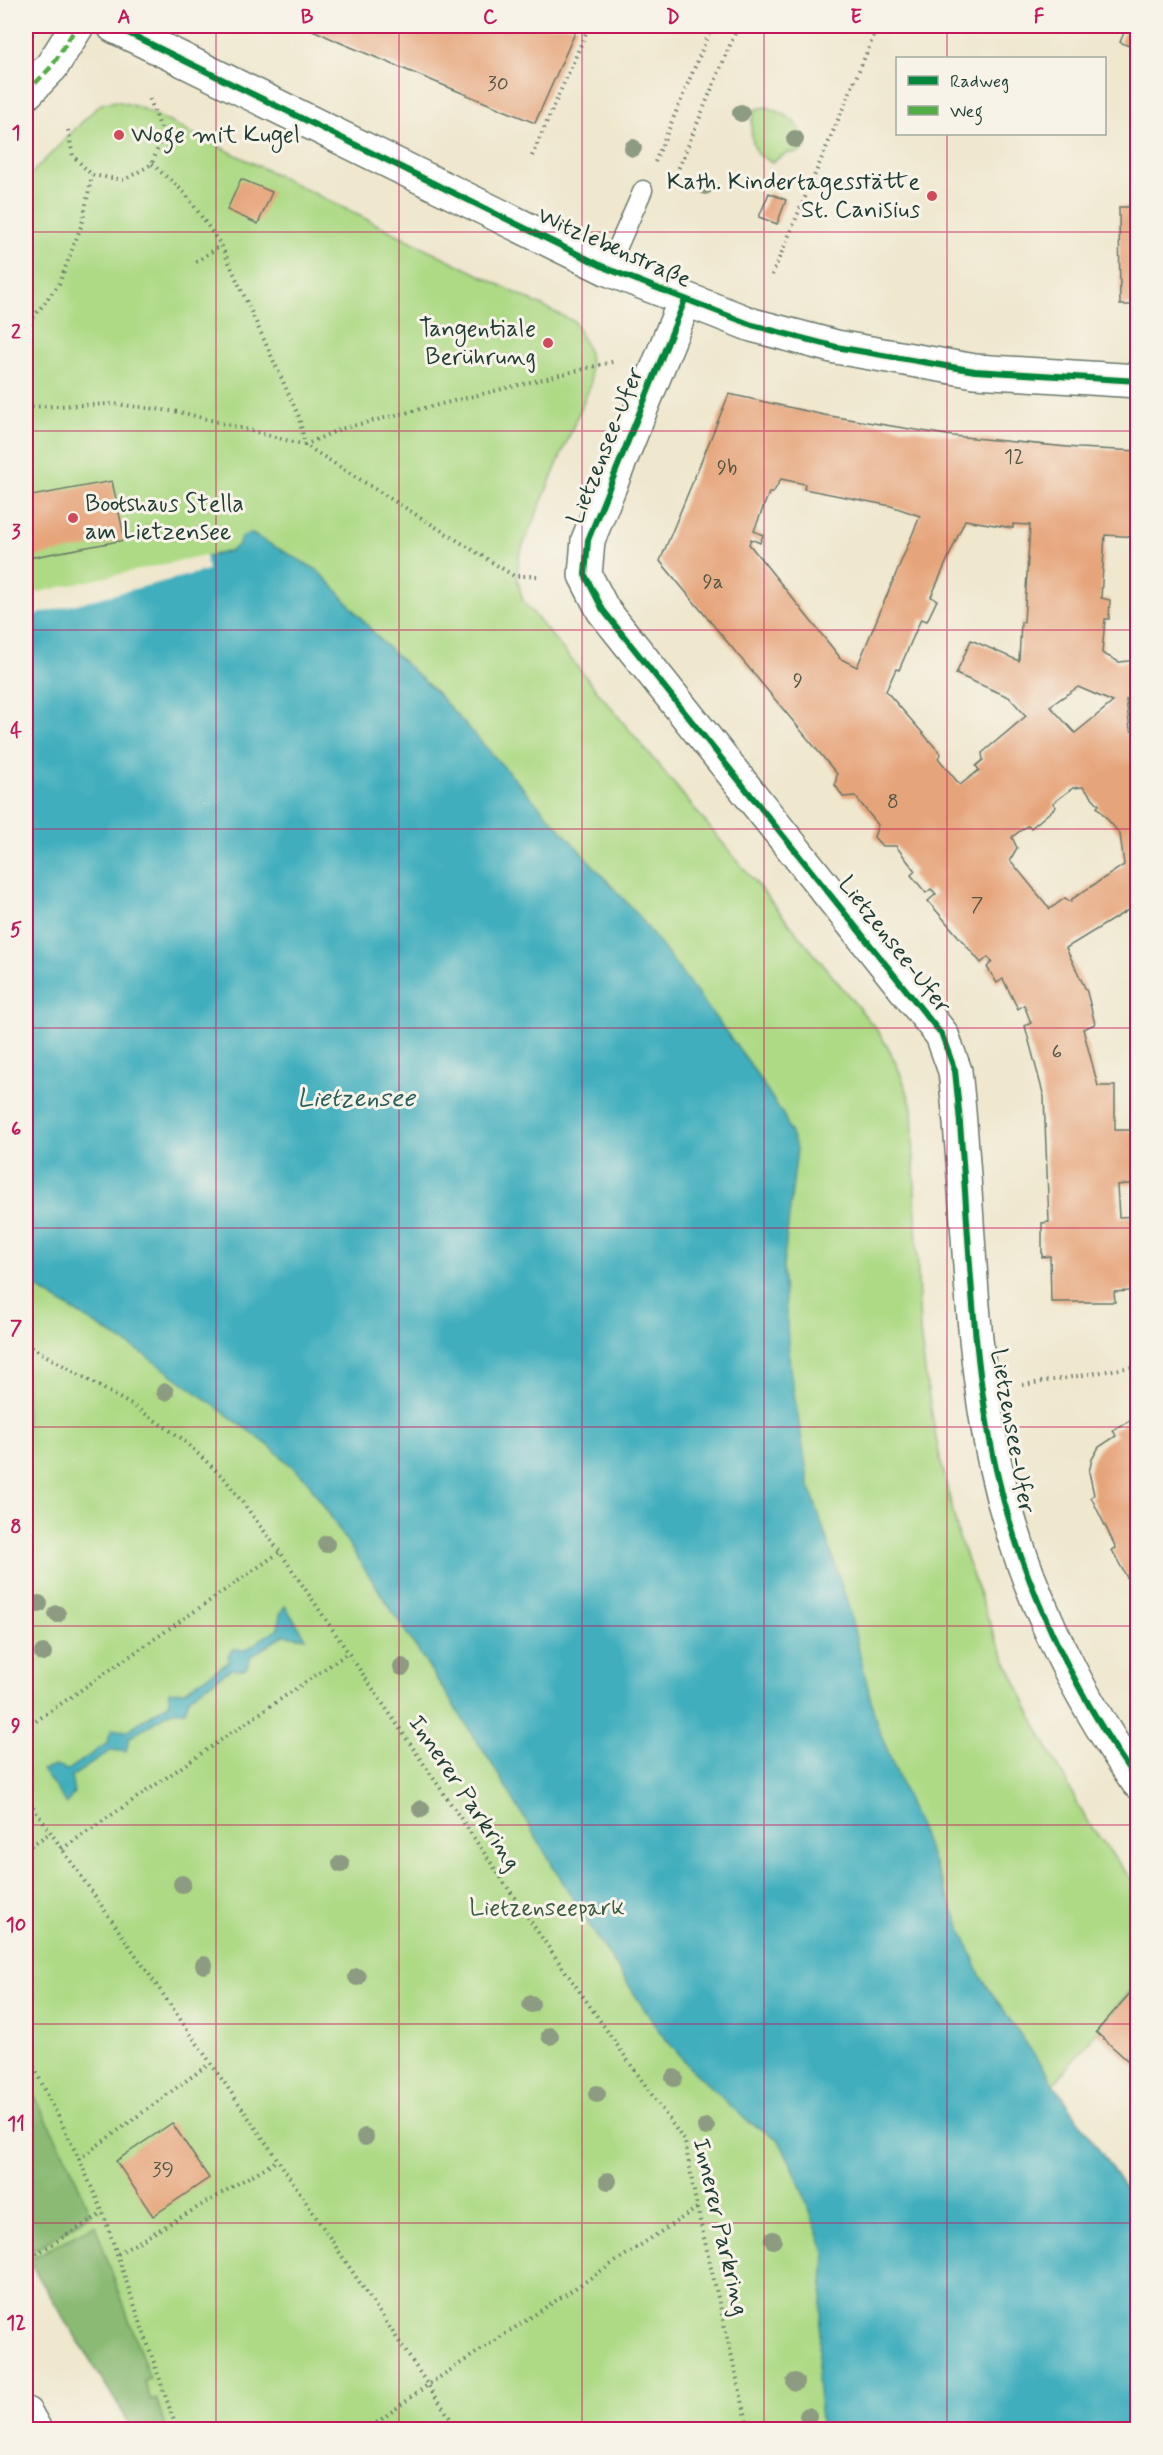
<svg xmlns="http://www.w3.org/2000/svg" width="1163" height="2455" font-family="Mynerve,sans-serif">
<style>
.green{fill:#aeda86;stroke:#668c5d;stroke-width:1.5}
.forest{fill:#8aba73;stroke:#547c54;stroke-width:1.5}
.water{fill:#3faebd;stroke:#2f7678;stroke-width:1.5}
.pier{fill:#efe7ce}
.building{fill:#e6a47a;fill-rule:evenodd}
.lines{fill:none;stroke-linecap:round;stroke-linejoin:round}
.service-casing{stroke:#68786a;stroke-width:21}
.minor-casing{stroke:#68786a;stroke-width:36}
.path{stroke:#68786a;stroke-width:4;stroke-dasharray:1.5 4.5;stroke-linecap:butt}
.service{stroke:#fff;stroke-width:18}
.minor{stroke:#fff;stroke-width:33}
.quiet{stroke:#52ad45;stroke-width:4.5;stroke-dasharray:9 4.5;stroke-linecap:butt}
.cycleway-casing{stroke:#f7f3e8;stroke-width:10}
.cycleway{stroke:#00873e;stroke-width:6}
.tree{fill:#8d9b82}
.grid{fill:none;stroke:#c2185b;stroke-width:1.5;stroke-opacity:0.55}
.poi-dot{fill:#d1495b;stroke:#f7f3e8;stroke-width:2}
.labels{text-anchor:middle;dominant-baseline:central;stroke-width:6;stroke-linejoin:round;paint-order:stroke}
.number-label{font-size:21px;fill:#515746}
.poi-label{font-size:24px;fill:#1f3d34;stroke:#f7f3e8;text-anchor:start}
.street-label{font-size:24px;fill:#1f3d34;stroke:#f7f3e8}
.park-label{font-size:24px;fill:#3c5c44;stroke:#f7f3e8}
.water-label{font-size:26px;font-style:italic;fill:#295f5d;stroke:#f7f3e8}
.neatline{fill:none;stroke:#c2185b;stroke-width:2}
.grid-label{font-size:20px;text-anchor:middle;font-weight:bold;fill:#c2185b}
</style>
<rect width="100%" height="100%" fill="#f7f3e8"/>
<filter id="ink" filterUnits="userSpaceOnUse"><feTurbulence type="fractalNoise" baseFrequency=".0167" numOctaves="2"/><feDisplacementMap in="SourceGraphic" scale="12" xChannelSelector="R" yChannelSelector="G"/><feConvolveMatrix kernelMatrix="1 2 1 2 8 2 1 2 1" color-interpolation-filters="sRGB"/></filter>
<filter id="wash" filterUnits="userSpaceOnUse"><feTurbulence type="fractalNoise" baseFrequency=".008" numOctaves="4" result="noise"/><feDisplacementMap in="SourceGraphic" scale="24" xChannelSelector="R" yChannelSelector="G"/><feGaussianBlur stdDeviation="1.35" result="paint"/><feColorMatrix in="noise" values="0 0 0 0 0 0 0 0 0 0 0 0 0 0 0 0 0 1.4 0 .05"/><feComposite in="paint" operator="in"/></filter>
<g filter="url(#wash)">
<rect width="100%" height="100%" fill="#efe7ce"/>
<!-- green -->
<g class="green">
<path d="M117,101L141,108L575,322L589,353L591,384L519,555L517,578L523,601L877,1030C894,1055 904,1079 912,1108L920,1332L926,1380L938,1449L959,1538L994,1635L1037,1727L1087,1821L1137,1887V1982L1054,2084L1129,2194L1137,2201V2429H133L26,2256V179L96,108L103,103Z"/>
<path d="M766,107C788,114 800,122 807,145C801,153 796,154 787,153L772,162C768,160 763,158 759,155C750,145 749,120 756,109Z"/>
</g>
<!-- forest -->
<g class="forest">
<path d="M26,2079L72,2169L90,2215L26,2255Z"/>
<path d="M95,2225L150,2379L144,2381L151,2400L156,2398L166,2429H133L28,2260Z"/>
</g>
<!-- water -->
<g class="water">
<path d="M250,533L316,569L334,587L382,642L435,691L639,916L748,1061L784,1116L797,1149L783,1268L790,1368L809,1484L848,1605L877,1725L981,1977L1129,2194L1137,2201V2429H822L817,2382L825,2252L795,2172L778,2139L748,2122L690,2068L658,2030L582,1914L490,1761L306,1479L268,1445L145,1355L26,1281V598L230,551L239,544L241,537Z"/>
<path d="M285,1606L306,1638L284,1635L250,1657C250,1669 242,1671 231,1669L190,1697L185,1711H172L129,1738L126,1752L112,1750L71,1777L74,1792L67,1804L42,1770L55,1766L68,1770L106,1744L112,1729L126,1731L168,1704L170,1692L184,1691L229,1662L228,1656L233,1649L245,1650L278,1628L280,1614Z"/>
</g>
<!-- pier -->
<path class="pier" d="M205,555L208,570L26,617V595Z"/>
<g id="blocks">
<!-- building -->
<g class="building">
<path d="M304,26H578L535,123L341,43Z"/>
<path d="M1127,26H1138V50L1120,42Z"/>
<path d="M241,179L272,192L258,224L227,210Z"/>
<path d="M769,193L786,200L777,224L759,217Z"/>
<path d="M1119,207H1138V305H1120Z"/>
<path d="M729,394L824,415L953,436L1078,448L1138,451V537L1105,535L1101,598L1110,600L1109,619H1105L1102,653L1119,662L1138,660V699L1126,700L1130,729L1138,737V904L1066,948L1087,992L1095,1024L1083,1029L1098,1086H1115V1130H1138V1183L1117,1185L1119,1217L1138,1216V1286L1129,1291L1114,1292L1115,1302H1051L1050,1256L1042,1257V1223L1049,1222L1044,1097L1025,1026L1031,1023L1024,1005L1018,1009L1003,979L997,983L987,967L992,962L988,957L981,963L928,901L936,894L931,889L926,893L911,875L915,871L896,846H882L874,837L878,825L855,796L843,797L835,785L837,774L660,561ZM781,479L805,484L804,489L891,506L920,516L857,667L839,658V656L749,544L751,539L760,543L763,535L754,531L769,493H773ZM965,520L1013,528V524L1030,525L1024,622H1021L1019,661L971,640L956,674L1009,697L1026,716L982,753L983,760L976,766L979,770L960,785L938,758L941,754L886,691L896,669L899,670L921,619L927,621L937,600L931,597ZM1078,687L1113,702L1075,733L1050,706ZM1083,787L1099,805L1097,807L1120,834L1124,865L1072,899L1071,902L1065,898L1050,909L1010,860L1017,848L1012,837L1027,826L1031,828L1056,807L1053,803L1073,788Z"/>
<path d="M112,481L125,540L28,558L26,546V497Z"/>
<path d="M1138,1416V1598L1112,1550L1116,1548L1091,1497L1094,1495L1089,1472L1092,1459L1099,1447L1116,1436L1113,1430Z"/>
<path d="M1138,1984V2090L1134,2079L1137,2069L1096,2032Z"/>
<path d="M172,2123L209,2178L153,2216L116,2161Z"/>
</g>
</g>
</g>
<g filter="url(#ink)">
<use href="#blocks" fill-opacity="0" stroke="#68786a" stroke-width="1.5"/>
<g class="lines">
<!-- service casing -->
<g class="service-casing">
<path id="service" d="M608,269L643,190"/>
</g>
<!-- minor casing -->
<g class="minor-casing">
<g id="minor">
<path d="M114,26L608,269L752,325L836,347L975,371L1138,381"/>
<path d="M26,93L52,66L77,26"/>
<path d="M685,300L588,540L585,575L603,610L942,1035L955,1071C970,1203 967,1338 996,1469C1020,1579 1073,1690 1138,1782"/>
<path d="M26,2414L35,2430"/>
</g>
</g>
<!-- path -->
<g class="path">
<path d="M68,130L73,156L92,175L124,180L152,164L163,134L148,95"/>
<path d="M532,156L589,26"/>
<path d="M655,162L712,26"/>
<path d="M152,164L185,193L221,245L299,417L305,445L340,429L616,361"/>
<path d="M674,179L738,26"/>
<path d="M196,262L221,245"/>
<path d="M772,275L878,26"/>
<path d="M26,327L59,284L82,224L92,175"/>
<path d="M26,407L114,404L180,412L305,445L514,576H538"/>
<path d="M26,1344L135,1407L181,1438L224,1478L280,1552L533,1925L685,2142L697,2208L749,2430"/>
<path d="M1023,1385L1138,1366"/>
<path d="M26,1728L280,1552"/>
<path d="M26,1797L278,2160L458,2430"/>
<path d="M26,1849L50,1833"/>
<path d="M62,1849L348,1653"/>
<path d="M26,2051L79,2159L103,2213L177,2430"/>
<path d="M79,2159L209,2064"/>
<path d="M118,2254L278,2160"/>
<path d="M26,2260L103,2213"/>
<path d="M367,2430L429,2384L697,2208"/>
</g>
<!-- service -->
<use href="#service" class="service"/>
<!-- minor -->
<use href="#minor" class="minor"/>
<!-- quiet -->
<path class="quiet" d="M26,93L52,66L77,26"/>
<!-- cycleway casing -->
<g class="cycleway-casing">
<g id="cycleway">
<path d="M114,26L608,269L752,325L836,347L975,371L1138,381"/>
<path d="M685,300L588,540L585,575L603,610L942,1035L955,1071C970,1203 967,1338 996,1469C1020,1579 1073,1690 1138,1782"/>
</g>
</g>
<!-- cycleway -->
<use href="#cycleway" class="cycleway"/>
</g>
<!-- trees -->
<g class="tree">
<circle cx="741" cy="113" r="9"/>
<circle cx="795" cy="139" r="9"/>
<circle cx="633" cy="148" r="9"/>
<circle cx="705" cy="186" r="9"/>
<circle cx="165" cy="1392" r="9"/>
<circle cx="326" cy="1544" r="9"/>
<circle cx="39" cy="1604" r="9"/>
<circle cx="57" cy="1614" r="9"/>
<circle cx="43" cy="1653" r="9"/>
<circle cx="402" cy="1667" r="9"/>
<circle cx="421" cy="1809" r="9"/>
<circle cx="341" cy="1864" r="9"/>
<circle cx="182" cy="1884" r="9"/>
<circle cx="204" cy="1965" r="9"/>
<circle cx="357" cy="1977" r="9"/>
<circle cx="531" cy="2004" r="9"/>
<circle cx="550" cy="2036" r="9"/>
<circle cx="674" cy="2078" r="9"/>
<circle cx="597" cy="2094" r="9"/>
<circle cx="706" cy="2127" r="9"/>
<circle cx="365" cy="2137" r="9"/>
<circle cx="608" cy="2181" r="9"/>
<circle cx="773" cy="2240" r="9"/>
<circle cx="795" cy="2382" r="9"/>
<circle cx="808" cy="2416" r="9"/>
</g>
</g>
<!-- grid -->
<path class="grid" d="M216,26V2430M399,26V2430M582,26V2430M764,26V2430M947,26V58M947,134V2430M26,232H1138M26,431H1138M26,630H1138M26,829H1138M26,1028H1138M26,1228H1138M26,1427H1138M26,1626H1138M26,1825H1138M26,2024H1138M26,2223H1138"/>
<!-- markers -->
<g class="poi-dot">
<circle cx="119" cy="135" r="6"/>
<circle cx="932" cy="196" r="6"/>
<circle cx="548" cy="343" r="6"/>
<circle cx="73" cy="518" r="6"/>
</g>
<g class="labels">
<!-- number labels -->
<g class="number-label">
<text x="498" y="84">30</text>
<text x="1014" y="457">12</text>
<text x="727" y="468">9b</text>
<text x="713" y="582">9a</text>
<text x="798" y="681">9</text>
<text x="893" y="802">8</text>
<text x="977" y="905">7</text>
<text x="1057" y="1052">6</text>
<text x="163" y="2170">39</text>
</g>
<!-- poi labels -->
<g class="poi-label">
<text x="131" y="135">Woge mit Kugel</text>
<text x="920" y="182" text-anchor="end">Kath. Kindertagesstätte<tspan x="920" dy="28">St. Canisius</tspan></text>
<text x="536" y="329" text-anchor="end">Tangentiale<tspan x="536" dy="28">Berührung</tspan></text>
<text x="85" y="504">Bootshaus Stella<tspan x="85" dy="28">am Lietzensee</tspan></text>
</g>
<!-- street labels -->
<g class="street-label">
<text transform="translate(614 248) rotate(24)">Witzlebenstraße</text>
<text transform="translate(606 446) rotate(-68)">Lietzensee-Ufer</text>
<text transform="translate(894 945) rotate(52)">Lietzensee-Ufer</text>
<text transform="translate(1012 1431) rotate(80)">Lietzensee-Ufer</text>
<text transform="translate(464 1793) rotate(56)">Innerer Parkring</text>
<text transform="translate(720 2227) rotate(77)">Innerer Parkring</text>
</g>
<!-- park labels -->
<g class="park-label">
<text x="547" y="1908">Lietzenseepark</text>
</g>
<!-- water labels -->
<g class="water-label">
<text x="356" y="1099">Lietzensee</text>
</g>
</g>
<!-- margin -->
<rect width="1163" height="2455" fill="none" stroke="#f7f3e8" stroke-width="66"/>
<!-- legend -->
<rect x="896" y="57" width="210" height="78" fill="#f7f3e8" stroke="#a1aaa0" stroke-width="1.5"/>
<rect x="908" y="76" width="30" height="9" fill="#00873e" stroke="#a1aaa0" stroke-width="1.5"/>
<text x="950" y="87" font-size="18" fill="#1f3d34">Radweg</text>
<rect x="908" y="106" width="30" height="9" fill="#52ad45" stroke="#a1aaa0" stroke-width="1.5"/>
<text x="950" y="117" font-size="18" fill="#1f3d34">Weg</text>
<rect x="33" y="33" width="1097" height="2389" class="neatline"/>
<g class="grid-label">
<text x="124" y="23">A</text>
<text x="307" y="23">B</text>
<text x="490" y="23">C</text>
<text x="673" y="23">D</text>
<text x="856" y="23">E</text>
<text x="1039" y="23">F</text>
<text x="16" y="139">1</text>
<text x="16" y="338">2</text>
<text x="16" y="538">3</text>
<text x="16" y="737">4</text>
<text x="16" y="936">5</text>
<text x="16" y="1135">6</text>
<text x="16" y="1334">7</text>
<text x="16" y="1533">8</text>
<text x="16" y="1732">9</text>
<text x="16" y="1931">10</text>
<text x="16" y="2130">11</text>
<text x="16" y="2329">12</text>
</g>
</svg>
